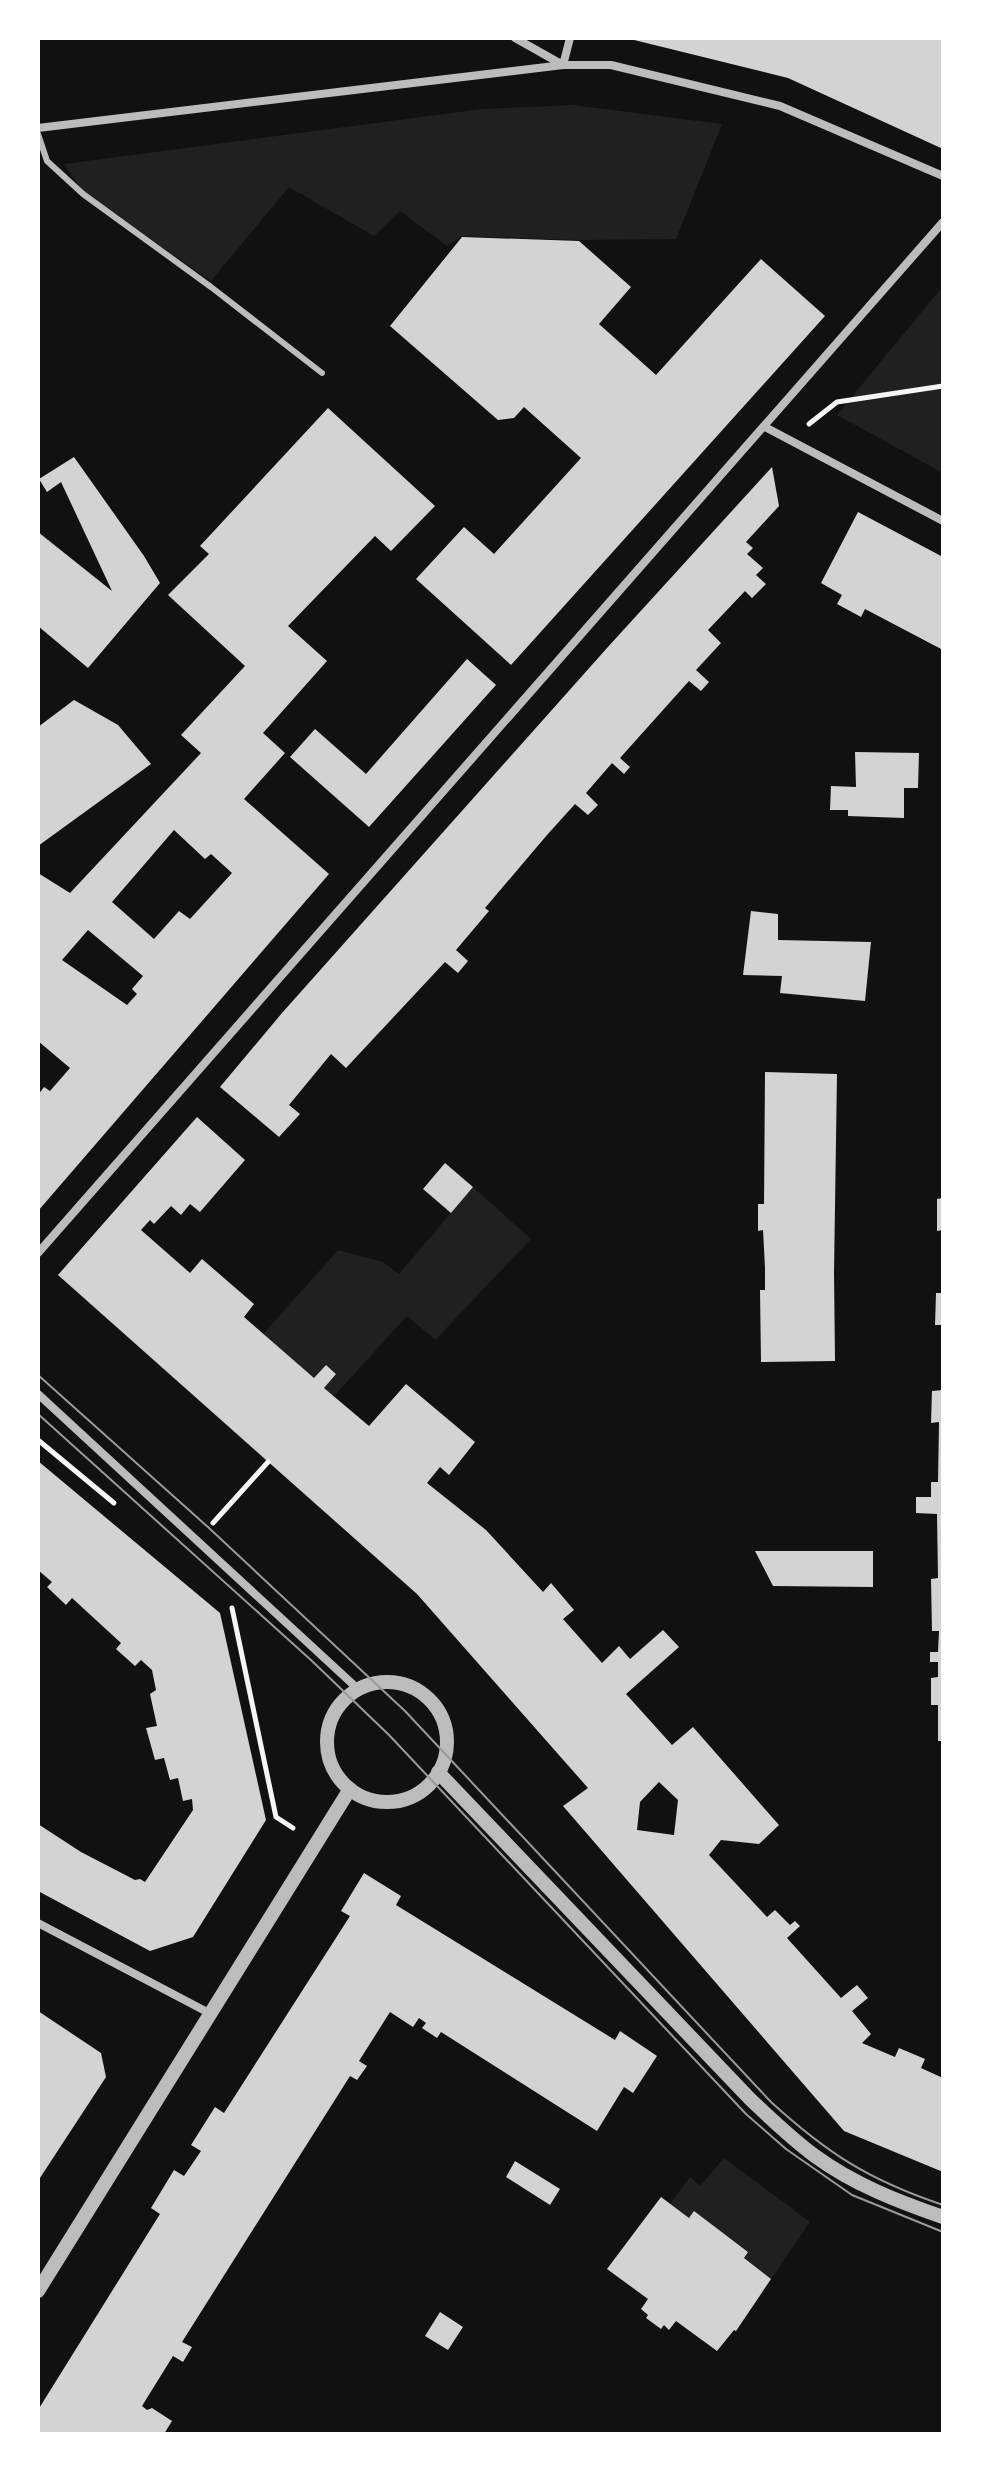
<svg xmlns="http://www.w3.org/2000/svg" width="981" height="2472" font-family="'Times New Roman',serif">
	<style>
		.green { fill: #202020 }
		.building { fill: #d3d3d3; fill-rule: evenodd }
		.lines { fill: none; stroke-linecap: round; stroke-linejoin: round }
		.path { stroke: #f5f5f5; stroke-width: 5 }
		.service { stroke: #bcbcbc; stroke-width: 6 }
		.minor { stroke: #bcbcbc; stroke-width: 8 }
		.tertiary { stroke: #bcbcbc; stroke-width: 14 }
		.tram { stroke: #9a9a9a; stroke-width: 2 }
	</style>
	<rect width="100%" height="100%" fill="#111"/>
	<!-- green -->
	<g class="green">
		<path d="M573,105L722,124L676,239L577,240L462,236L447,246L400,211L374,236L289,187L211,281L84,193L64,164L482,109Z"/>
		<path d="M943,286V473L837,415Z"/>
		<path d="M473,1187L531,1239L435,1340L407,1316L334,1396L324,1388L336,1373L326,1365L314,1378L263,1334L338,1250L383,1262L399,1274Z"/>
		<path d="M724,2158L810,2222L771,2279L744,2258L748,2251L694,2212L689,2218L670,2204L690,2177L700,2186Z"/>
	</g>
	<!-- building -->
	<g class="building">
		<path d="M626,38H943V149L788,78Z"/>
		<path d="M462,237L579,241L631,287L599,324L656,375L761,259L825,316L511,665L416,579L464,527L494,554L581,458L524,407L514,418L498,420L390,326Z"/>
		<path d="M328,408L435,506L391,551L375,536L288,626L327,661L263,733L285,753L244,799L329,874L38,1211V1095L44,1087L50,1091L70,1068L38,1041V873L70,893L201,753L181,735L245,666L168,595L209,554L200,546ZM174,830L205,859L211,854L232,873L190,919L179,911L154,939L112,902ZM88,930L143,976L132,989L137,994L127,1005L62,960Z"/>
		<path d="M74,457L144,556L160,583L88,668L38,626V532L112,591L61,482L47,492L39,479Z"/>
		<path d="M772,467L779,506L746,542L753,548L747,554L763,568L756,575L766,584L752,598L745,591L708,630L721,643L696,670L709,682L701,691L689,681L620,758L630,767L624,774L612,763L586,793L598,805L588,815L575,804L547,835L485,908L489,911L456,950L468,961L458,973L445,962L346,1068L331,1054L289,1105L300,1114L279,1137L220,1087L282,1013L607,648Z"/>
		<path d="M858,512L943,557V650L865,609L861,617L837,604L842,595L821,583Z"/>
		<path d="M467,659L496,685L369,827L290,757L315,729L366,774Z"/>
		<path d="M74,700L118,725L151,764L38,846V727Z"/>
		<path d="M855,752L919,753L918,788H904V818L848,816V810H830L831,786L856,787Z"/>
		<path d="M751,911L778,914V940L871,942L865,1001L780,993L782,976L743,975Z"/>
		<path d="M765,1072L837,1074L834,1272L835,1361L761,1362L760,1290H765V1268L763,1230L758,1231V1204H764Z"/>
		<path d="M197,1117L245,1160L200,1212L190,1204L181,1215L171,1206L154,1224L150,1220L141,1230L190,1273L202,1259L254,1304L244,1317L314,1378L326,1365L336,1374L324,1388L369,1426L406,1384L475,1442L449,1475L440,1467L427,1483L486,1530L543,1592L551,1583L574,1610L563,1619L602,1663L619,1646L630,1659L663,1630L679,1647L626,1694L672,1745L693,1727L779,1825L759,1844L721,1840L709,1855L767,1917L775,1910L790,1925L795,1921L800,1926L787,1938L841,1998L857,1985L868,1998L852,2011L871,2034L862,2043L895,2057L899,2048L925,2059L921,2068L943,2078V2172L844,2131L563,1806L588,1788L417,1594L58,1275ZM659,1782L678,1800L674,1835L637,1830L640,1802Z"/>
		<path d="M445,1163L473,1187L451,1213L423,1189Z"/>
		<path d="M943,1198V1230L937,1231V1199Z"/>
		<path d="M936,1293H943V1325H935Z"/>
		<path d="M943,1390V1741H938V1705H931V1678L938,1677V1662H930V1652H938L939,1631H932L931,1579L938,1578L937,1514L916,1513V1497H931V1482H938L939,1422L931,1423L932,1391Z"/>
		<path d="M38,1461L220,1613L266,1820L193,1937L150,1951L38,1891V1824L81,1852L135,1880L140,1879L145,1882L193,1810L192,1799L183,1801L178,1778L170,1780L164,1758L155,1760L146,1728L157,1726L150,1694L156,1690L152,1670L141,1660L135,1666L116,1649L121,1643L72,1598L66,1605L47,1587L52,1582L38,1570Z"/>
		<path d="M755,1551H873V1587L773,1586Z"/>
		<path d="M364,1873L401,1896L396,1905L615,2040L620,2031L657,2056L633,2093L624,2087L597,2131L441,2032L437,2038L422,2028L426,2023L419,2018L413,2027L390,2012L359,2061L367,2066L357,2080L350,2076L182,2342L192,2347L183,2362L173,2356L142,2406L147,2410L152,2408L172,2421L164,2434H38V2410L160,2214L151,2208L174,2170L184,2176L201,2151L191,2145L215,2107L224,2113L350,1916L341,1911Z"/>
		<path d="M38,2011L101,2053L106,2077L38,2181Z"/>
		<path d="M515,2161L560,2189L550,2205L506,2177Z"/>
		<path d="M661,2197L689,2218L694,2211L748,2252L744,2258L771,2279L736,2331L734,2330L717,2351L676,2321L669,2330L664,2325L661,2329L646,2318L648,2315L641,2309L648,2299L607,2269Z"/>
		<path d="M440,2312L463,2327L448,2350L425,2336Z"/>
	</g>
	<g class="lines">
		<!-- path -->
		<g class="path">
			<path d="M809,424L837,402L943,386"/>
			<path d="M38,1440L114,1503"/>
			<path d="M213,1523L268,1462"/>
			<path d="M232,1608L276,1817L293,1828"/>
		</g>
		<!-- service -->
		<path class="service" d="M38,134L47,161L83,194L211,287L322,373"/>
		<!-- minor -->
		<g class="minor">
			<path d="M515,38L563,65L570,38"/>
			<path d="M38,128L563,65H611L780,106L943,176"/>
			<path d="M765,427L943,521"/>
			<path d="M38,1253L943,222"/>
			<path d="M38,1394L358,1689"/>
			<path d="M38,1923L211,2014"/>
		</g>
		<!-- tertiary -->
		<g class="tertiary">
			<circle cx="387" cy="1742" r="60"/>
			<path d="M438,1772L750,2099C771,2119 792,2139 815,2156C853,2184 899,2202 943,2217"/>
			<path d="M38,2291L350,1789"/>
		</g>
		<!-- tram -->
		<g class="tram">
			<path d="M38,1375L209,1528L405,1711L771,2102C828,2154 869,2180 943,2205"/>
			<path d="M38,1414L312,1661L389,1735L746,2114L786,2149L852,2195L943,2232"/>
		</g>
	</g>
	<!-- border -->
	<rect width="981" height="2472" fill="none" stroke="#ffffff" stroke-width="80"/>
</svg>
